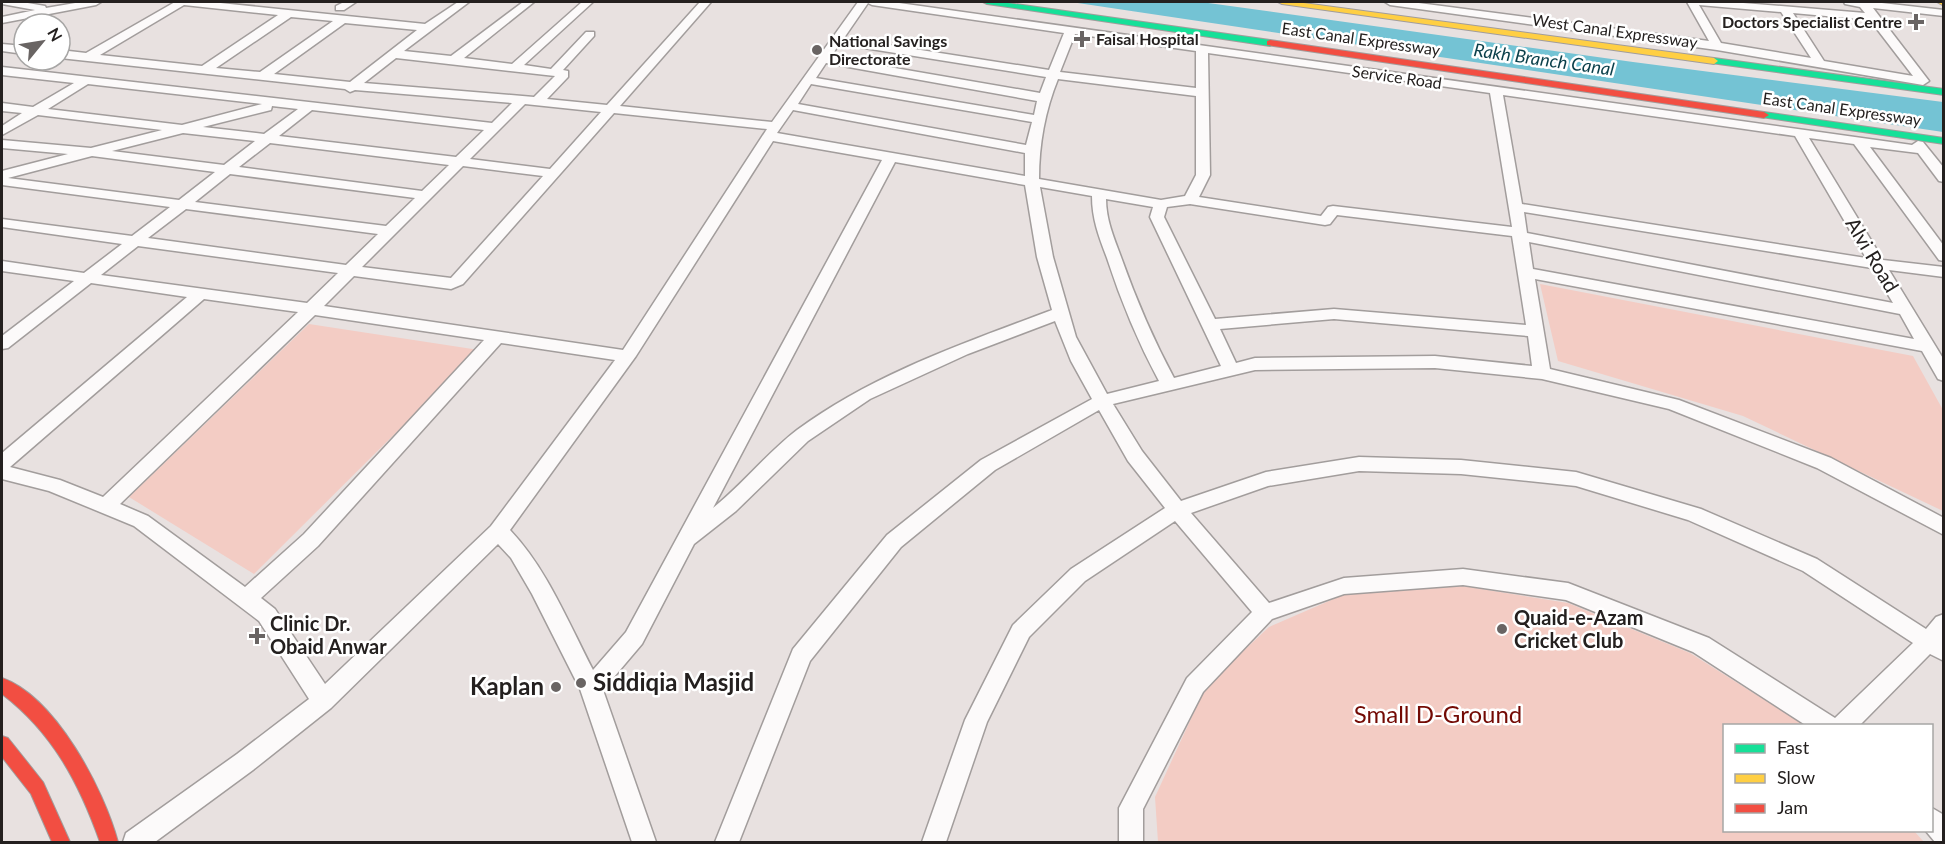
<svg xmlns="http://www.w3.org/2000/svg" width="1945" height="844" font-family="Lato,sans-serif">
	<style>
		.green { fill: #f3ccc4 }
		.water { fill: #74c3d4 }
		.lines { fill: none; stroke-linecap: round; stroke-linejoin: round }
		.street-casing { stroke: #a29d9c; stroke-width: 3 }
		.fast-casing { stroke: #a29d9c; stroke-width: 2 }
		.slow-casing { stroke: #a29d9c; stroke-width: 2 }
		.jam-casing { stroke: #a29d9c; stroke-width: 2 }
		.street { fill: #fcfafa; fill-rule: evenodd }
		.fast { fill: #16e098; fill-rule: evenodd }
		.slow { fill: #ffcf43; fill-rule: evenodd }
		.jam { fill: #f24e42; fill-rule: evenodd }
		.poi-dot { fill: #696463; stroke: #fff; stroke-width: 2 }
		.labels { text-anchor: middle; stroke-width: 5; stroke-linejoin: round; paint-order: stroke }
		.far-poi-label { font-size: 16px; font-weight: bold; fill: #24201f; stroke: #fff; text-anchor: start }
		.far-street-label { font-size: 16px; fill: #24201f; stroke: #fff }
		.far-water-label { font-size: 18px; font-style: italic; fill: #0a3f4a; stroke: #fff }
		.street-label { font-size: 20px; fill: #24201f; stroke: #fff }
		.poi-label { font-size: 20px; font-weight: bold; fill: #24201f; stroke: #fff; text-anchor: start }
		.near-poi-label { font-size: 24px; font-weight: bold; fill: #24201f; stroke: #fff; text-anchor: start }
		.near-park-label { font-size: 24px; fill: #730a04; stroke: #fff }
	</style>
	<rect width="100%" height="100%" fill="#e8e1e0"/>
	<!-- green -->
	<g class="green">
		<path d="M1540,284L1913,356L1943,410V511L1743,416L1558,361Z"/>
		<path d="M309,324L479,350L254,574L129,497Z"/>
		<path d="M1463,586L1568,603L1690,653L1804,725L1724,726V830L1914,831L1924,842H1158L1155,797L1206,686L1269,627L1352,591Z"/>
	</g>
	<!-- water -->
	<path class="water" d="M1071,2H1201L1633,62L1943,102V132Z"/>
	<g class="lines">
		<defs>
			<g id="street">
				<path d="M2,2H22L45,6L46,8L81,2H101L96,5L2,23V17L35,10L2,4Z"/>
				<path d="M175,2H211L425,24L458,2H469L404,51L451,56L523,2H534L464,58L512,64L582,2H593L524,65L551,69L586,32H594V36L563,70L568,71V77L547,99L607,105L700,2H711L620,106L772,122L858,2H892L1912,145L1918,141L1923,142L1944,168V182L1939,181L1918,153L1870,147L1944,246V261L1939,260L1854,144L1809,138L1883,260L1944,267V277L1889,270L1944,360V381L1938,379L1922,351L1535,279L1550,369L1679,400L1831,458L1944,518V535L1817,468L1669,409L1542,379L1435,368L1255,370L1113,404L1142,451L1181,501L1266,472L1359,457L1461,460L1576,472L1701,509L1817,559L1926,629L1936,617L1944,614V661L1930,654L1859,726H1807L1693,652L1566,600L1463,585L1344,594L1272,619L1203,692L1143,809V842H1119V808L1187,678L1252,612L1175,521L1085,581L1029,637L987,722L946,842H922L965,720L1013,625L1071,569L1165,508L1128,461L1099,410L995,470L901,547L810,661L739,842H715L793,649L887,535L981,460L1092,399L1071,361L1055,321L968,354L870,399L808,441L736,511L694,544L642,644L603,690L656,842H632L580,689L532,594L511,558L498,544L331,708L253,770L155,842H123L126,833L237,754L309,699L259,621L134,526L49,491L2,479V453L187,297L91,283L8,348L2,349V336L74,281L2,271V261L84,273L122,244L2,227V219L132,236L170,207L2,185V171L68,154L2,148V140L91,148L162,130L38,115L2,135V126L22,113L2,111V103L33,107L74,83L2,75V67L492,123L512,103L355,90L350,92L345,89L60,58V50L86,53ZM868,3L872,5L1064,33L1049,70L844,38ZM184,5L278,15L202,66L100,55ZM291,17L333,21L260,72L216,68ZM345,23L417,30L350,82L274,74ZM1075,34L1196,51V88L1060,72ZM839,44L1046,77L1040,93L831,57ZM1208,53L1490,93L1512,227L1333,206L1328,207L1321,216L1199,197L1210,175ZM396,58L555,76L534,97L364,83ZM826,63L1037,101L1034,115L816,78ZM1058,79L1196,96V175L1185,196L1161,200L1039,179C1039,144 1045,111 1058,79ZM88,84L262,104L182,125L48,109ZM811,84L1032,122L1026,145L798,104ZM1503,95L1795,136L1866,258L1522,204ZM525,104L601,112L550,169L470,159ZM272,106L298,109L264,134L203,127L271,110ZM312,110L484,130L456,157L279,136ZM793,110L1025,153V176L777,133ZM614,113L767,129L623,350L324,306L354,276L451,289L463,284ZM183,133L255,141L224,165L112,151ZM773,141L882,160L626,632L593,670C568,622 547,569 510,530L636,356ZM270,143L449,165L422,191L239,167ZM92,156L215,172L179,200L8,178ZM895,162L1025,185L1037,257L1052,310C964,343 873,374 797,430C767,453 743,484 713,508ZM463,166L543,176L451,278L362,267ZM230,174L415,198L386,226L195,202ZM1040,187L1092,196C1092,219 1099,237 1107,258C1121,301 1138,342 1159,381L1107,394L1076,337L1053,257ZM1106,199L1153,207L1150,217L1221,366L1174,378C1153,339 1136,299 1121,257C1114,238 1106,220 1106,199ZM1190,204L1325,225L1330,224L1337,215L1512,236L1526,325L1334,309L1215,319L1164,217L1167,207ZM186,209L378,234L346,265L148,238ZM1524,212L1872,268L1893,303L1527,233ZM1529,242L1900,314L1914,339L1533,269ZM138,246L338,273L307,303L101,275ZM204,299L298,312L103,497L60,480L10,467ZM315,315L484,340L304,534L245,587L148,516L120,504ZM1334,319L1528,336L1532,366L1435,356L1255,358L1236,363L1220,329ZM501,343L615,360L491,526L325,684L275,609L261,598L318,546ZM1359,471L1461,474L1576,486L1688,520L1803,571L1913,643L1835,718L1709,638L1568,583L1463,569L1344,578L1269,603L1191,513L1268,486Z"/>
				<path d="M344,2H356L344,10H336V6Z"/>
				<path d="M1385,2H1411L1709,41L1687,2H1731L1865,13L1860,7L1845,4L1844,2H1873L1944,10V16L1873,8L1929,81L1923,85L1717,50L1390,5ZM1699,5L1781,12L1811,58L1721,43ZM1793,13L1870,20L1913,76L1824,61Z"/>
				<path d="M2,44L24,46V54L2,51Z"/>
				<path d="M1932,808L1944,815V842H1935L1925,830H1932Z"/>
			</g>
			<g id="fast">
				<path d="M983,2H1001L1270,40L1274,43L1270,46L987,4Z"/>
				<path d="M1714,58L1944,89V95L1711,63V59Z"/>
				<path d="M1764,112L1944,138V144L1761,117L1759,115Z"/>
			</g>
			<g id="slow">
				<path d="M1278,2H1296L1714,58L1718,61L1714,64L1282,4Z"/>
				<path d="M1937,2H1944V6Z"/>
			</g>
			<g id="jam">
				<path d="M1270,40L1764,112L1769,115L1764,118L1267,45V41Z"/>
				<path d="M2,678C56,697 104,790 118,842H100C79,783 53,733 2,694Z"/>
				<path d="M2,736L8,738L43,782L70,842H52L31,794L2,757Z"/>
			</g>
		</defs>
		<!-- street casing -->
		<use href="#street" class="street-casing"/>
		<!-- fast casing -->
		<use href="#fast" class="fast-casing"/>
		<!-- slow casing -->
		<use href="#slow" class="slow-casing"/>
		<!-- jam casing -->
		<use href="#jam" class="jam-casing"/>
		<!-- street -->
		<use href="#street" class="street"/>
		<!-- fast -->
		<use href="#fast" class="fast"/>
		<!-- slow -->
		<use href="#slow" class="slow"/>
		<!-- jam -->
		<use href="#jam" class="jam"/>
	</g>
	<!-- markers -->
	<g class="poi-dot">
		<path d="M1913 13h6v6h6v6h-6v6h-6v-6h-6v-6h6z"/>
		<path d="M1079 30h6v6h6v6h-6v6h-6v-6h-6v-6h6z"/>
		<circle cx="817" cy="50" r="6"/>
		<circle cx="1502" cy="629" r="6"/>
		<path d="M254 627h6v6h6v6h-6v6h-6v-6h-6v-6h6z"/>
		<circle cx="581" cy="683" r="6"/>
		<circle cx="556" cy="687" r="6"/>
	</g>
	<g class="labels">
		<!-- far-poi labels -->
		<g class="far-poi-label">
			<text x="1902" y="28" text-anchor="end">Doctors Specialist Centre</text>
			<text x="1096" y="45">Faisal Hospital</text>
			<text x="829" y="47">National Savings<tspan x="829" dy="18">Directorate</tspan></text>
		</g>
		<!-- far-street labels -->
		<g class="far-street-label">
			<text transform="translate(1615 31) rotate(8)" y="6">West Canal Expressway</text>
			<text transform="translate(1361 39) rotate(8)" y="6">East Canal Expressway</text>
			<text transform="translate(1397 77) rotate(8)" y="6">Service Road</text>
			<text transform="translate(1842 109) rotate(8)" y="6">East Canal Expressway</text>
		</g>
		<!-- far-water labels -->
		<g class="far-water-label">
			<text transform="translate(1544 60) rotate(8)" y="6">Rakh Branch Canal</text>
		</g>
		<!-- street labels -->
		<g class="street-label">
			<text transform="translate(1872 255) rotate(59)" y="7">Alvi Road</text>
		</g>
		<!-- poi labels -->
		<g class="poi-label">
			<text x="1514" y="625">Quaid-e-Azam<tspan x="1514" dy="23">Cricket Club</tspan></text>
			<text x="270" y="631">Clinic Dr.<tspan x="270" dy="23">Obaid Anwar</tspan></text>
		</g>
		<!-- near-poi labels -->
		<g class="near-poi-label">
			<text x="593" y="691">Siddiqia Masjid</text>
			<text x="544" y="695" text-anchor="end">Kaplan</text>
		</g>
		<!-- near-park labels -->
		<g class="near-park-label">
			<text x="1438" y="723">Small D-Ground</text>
		</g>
	</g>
	<!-- border -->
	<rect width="1945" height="844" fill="none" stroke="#24201f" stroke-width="6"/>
	<!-- legend -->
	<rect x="1723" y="724" width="210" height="108" fill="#ffffff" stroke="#a7a6a5" stroke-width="1.5"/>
	<rect x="1735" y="744" width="30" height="9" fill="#16e098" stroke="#a7a6a5" stroke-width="1.5"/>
	<text x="1777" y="754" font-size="18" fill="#24201f">Fast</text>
	<rect x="1735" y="774" width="30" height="9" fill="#ffcf43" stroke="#a7a6a5" stroke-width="1.5"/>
	<text x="1777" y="784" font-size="18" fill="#24201f">Slow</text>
	<rect x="1735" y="804" width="30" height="9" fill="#f24e42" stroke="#a7a6a5" stroke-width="1.5"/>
	<text x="1777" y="814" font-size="18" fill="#24201f">Jam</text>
	<!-- north arrow -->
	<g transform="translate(42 42) rotate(60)"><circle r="28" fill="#ffffff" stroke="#a7a6a5" stroke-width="1.5"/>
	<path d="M0-4.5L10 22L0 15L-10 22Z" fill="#696463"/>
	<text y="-9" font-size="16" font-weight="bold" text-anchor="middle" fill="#24201f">N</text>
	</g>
</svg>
